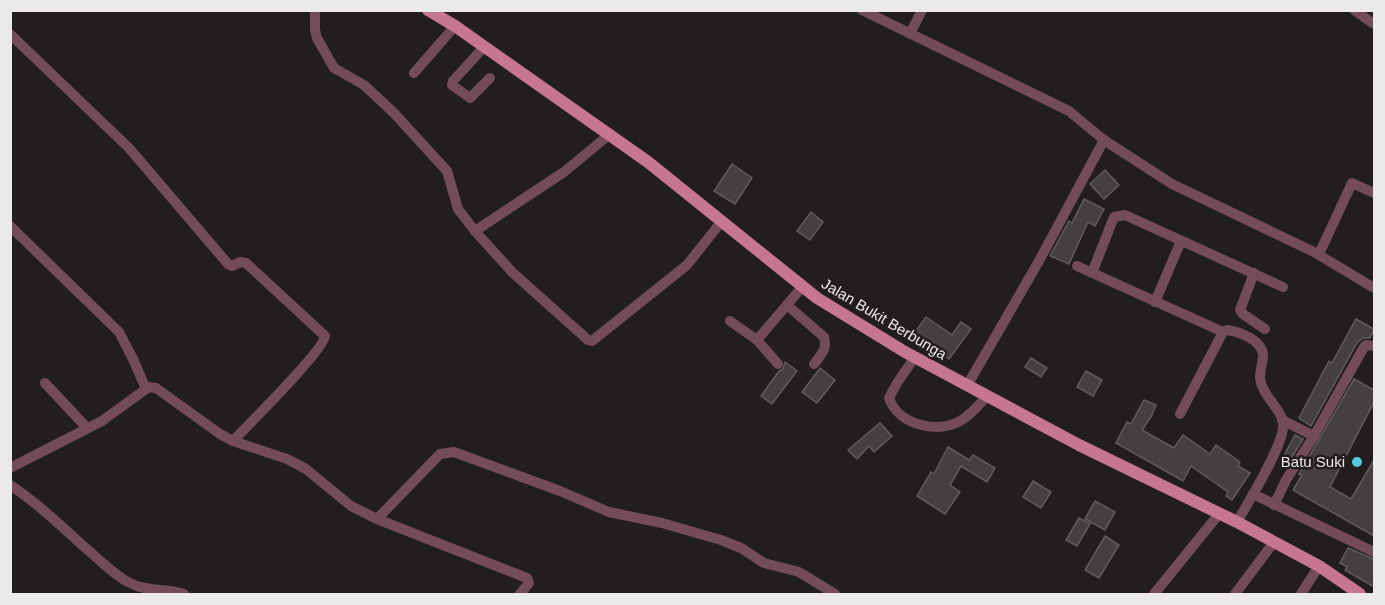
<svg xmlns="http://www.w3.org/2000/svg" width="1385" height="605" font-family="Helvetica,sans-serif">
	<style>
		.building { fill: #443f40; stroke: #615b5d; stroke-width: 1.5 }
		.lines { fill: none; stroke-linecap: round; stroke-linejoin: round }
		.minor { stroke: #734c57; stroke-width: 10 }
		.major { stroke: #c7768f; stroke-width: 12 }
		.poi-dot { fill: #54cade; stroke: #221e1f; stroke-width: 2 }
		.labels { text-anchor: middle; stroke-width: 5; stroke-linejoin: round; paint-order: stroke }
		.street-label { font-size: 15px; fill: #ece9ea; stroke: #221e1f }
		.poi-label { font-size: 15px; fill: #ece9ea; stroke: #221e1f; text-anchor: end }
	</style>
	<rect width="100%" height="100%" fill="#221e1f"/>
	<!-- building -->
	<g class="building">
		<path d="M732,164L752,178L735,204L714,191Z"/>
		<path d="M1105,170L1119,185L1104,199L1090,184Z"/>
		<path d="M1084,199L1104,209L1095,226L1088,222L1069,264L1050,256L1069,221L1072,223Z"/>
		<path d="M811,212L823,222L810,240L797,231Z"/>
		<path d="M926,317L952,335L961,322L971,329L949,359L915,332Z"/>
		<path d="M1356,319L1374,329L1370,338H1363L1357,343L1311,426L1299,418L1329,361L1332,363Z"/>
		<path d="M1031,358L1047,368L1041,377L1025,367Z"/>
		<path d="M785,362L797,371L772,404L761,396L779,371L783,369Z"/>
		<path d="M820,368L835,380L817,403L802,392Z"/>
		<path d="M1086,371L1102,380L1093,396L1077,387Z"/>
		<path d="M1354,379L1374,390V402L1330,487L1351,499L1374,460V536L1293,490L1302,475L1299,474Z"/>
		<path d="M1144,400L1156,405L1151,417L1142,430L1174,448L1183,435L1210,454L1216,445L1240,462L1238,466L1250,473L1232,500L1226,496L1228,492L1191,466L1183,481L1116,443L1127,422L1131,424Z"/>
		<path d="M880,423L892,436L874,452L869,446L857,459L848,450Z"/>
		<path d="M1295,435L1303,439L1286,467L1280,463Z"/>
		<path d="M948,447L969,460L973,455L995,468L987,482L961,466L950,485L960,492L945,514L917,496L931,472L934,474Z"/>
		<path d="M1033,481L1051,492L1041,508L1023,497Z"/>
		<path d="M1095,501L1115,512L1105,530L1085,519Z"/>
		<path d="M1079,518L1090,524L1077,546L1066,540Z"/>
		<path d="M1105,536L1119,545L1099,578L1085,570Z"/>
		<path d="M1348,548L1374,559V587L1345,570L1347,567L1340,563Z"/>
	</g>
	<g class="lines">
		<!-- minor -->
		<g class="minor">
			<path d="M315,10V30L317,38L334,68L364,85L393,112L447,171L458,209L475,231L512,272L588,340L592,341L687,265L722,221"/>
			<path d="M862,10L1069,111L1104,140L1172,184L1314,252L1374,288"/>
			<path d="M1354,10L1374,24"/>
			<path d="M10,34L129,148L228,264L232,266L240,262L246,263L325,336C324,350 248,425 233,441"/>
			<path d="M910,34L922,10"/>
			<path d="M484,47L453,81L452,85L470,98L490,78"/>
			<path d="M414,73L455,26"/>
			<path d="M10,226L119,332L133,359L146,389L102,421L10,468"/>
			<path d="M475,231L564,172L610,134"/>
			<path d="M1319,254L1352,183L1374,193"/>
			<path d="M1077,266L1223,332"/>
			<path d="M1092,273L1114,217L1125,215L1283,287"/>
			<path d="M1254,273L1240,310L1243,314L1265,329"/>
			<path d="M1155,302L1181,241"/>
			<path d="M787,305L824,337C828,348 821,355 814,364"/>
			<path d="M730,321L757,340L778,364"/>
			<path d="M757,340L803,286"/>
			<path d="M915,357L897,383L889,398C898,425 938,434 960,421C971,415 979,405 987,396"/>
			<path d="M45,383L87,428"/>
			<path d="M968,384L1039,261L1104,140"/>
			<path d="M146,389L149,387L156,388L220,434L233,441L287,459L306,469L351,506L377,519L527,578L529,583L520,594"/>
			<path d="M1180,414L1223,332L1227,330C1240,332 1262,340 1263,355C1263,362 1260,370 1260,378C1262,396 1280,407 1283,422C1287,441 1247,504 1237,522"/>
			<path d="M1282,420L1314,436"/>
			<path d="M10,485C39,504 63,528 89,551C102,562 115,576 130,583C146,592 167,588 184,594"/>
			<path d="M1253,494L1374,552"/>
			<path d="M1274,505L1286,480L1314,436L1364,347L1366,345L1374,346"/>
			<path d="M377,519L440,454L454,452L560,491L609,512L662,523L721,540L741,548L764,563L799,572L835,594"/>
			<path d="M1154,594L1219,514"/>
			<path d="M1235,594L1274,542"/>
			<path d="M1301,594L1319,566"/>
		</g>
		<!-- major -->
		<path class="major" d="M428,10L455,26L648,162L817,298L905,352L1079,445L1237,522L1319,566L1360,594"/>
	</g>
	<!-- markers -->
	<circle class="poi-dot" cx="1357" cy="462" r="6"/>
	<g class="labels">
		<!-- street labels -->
		<g class="street-label">
			<text transform="translate(884 319) rotate(31)" y="5">Jalan Bukit Berbunga</text>
		</g>
		<!-- poi labels -->
		<g class="poi-label">
			<text x="1345" y="467">Batu Suki</text>
		</g>
	</g>
	<!-- border -->
	<rect width="1385" height="605" fill="none" stroke="#ece9ea" stroke-width="24"/>
</svg>
